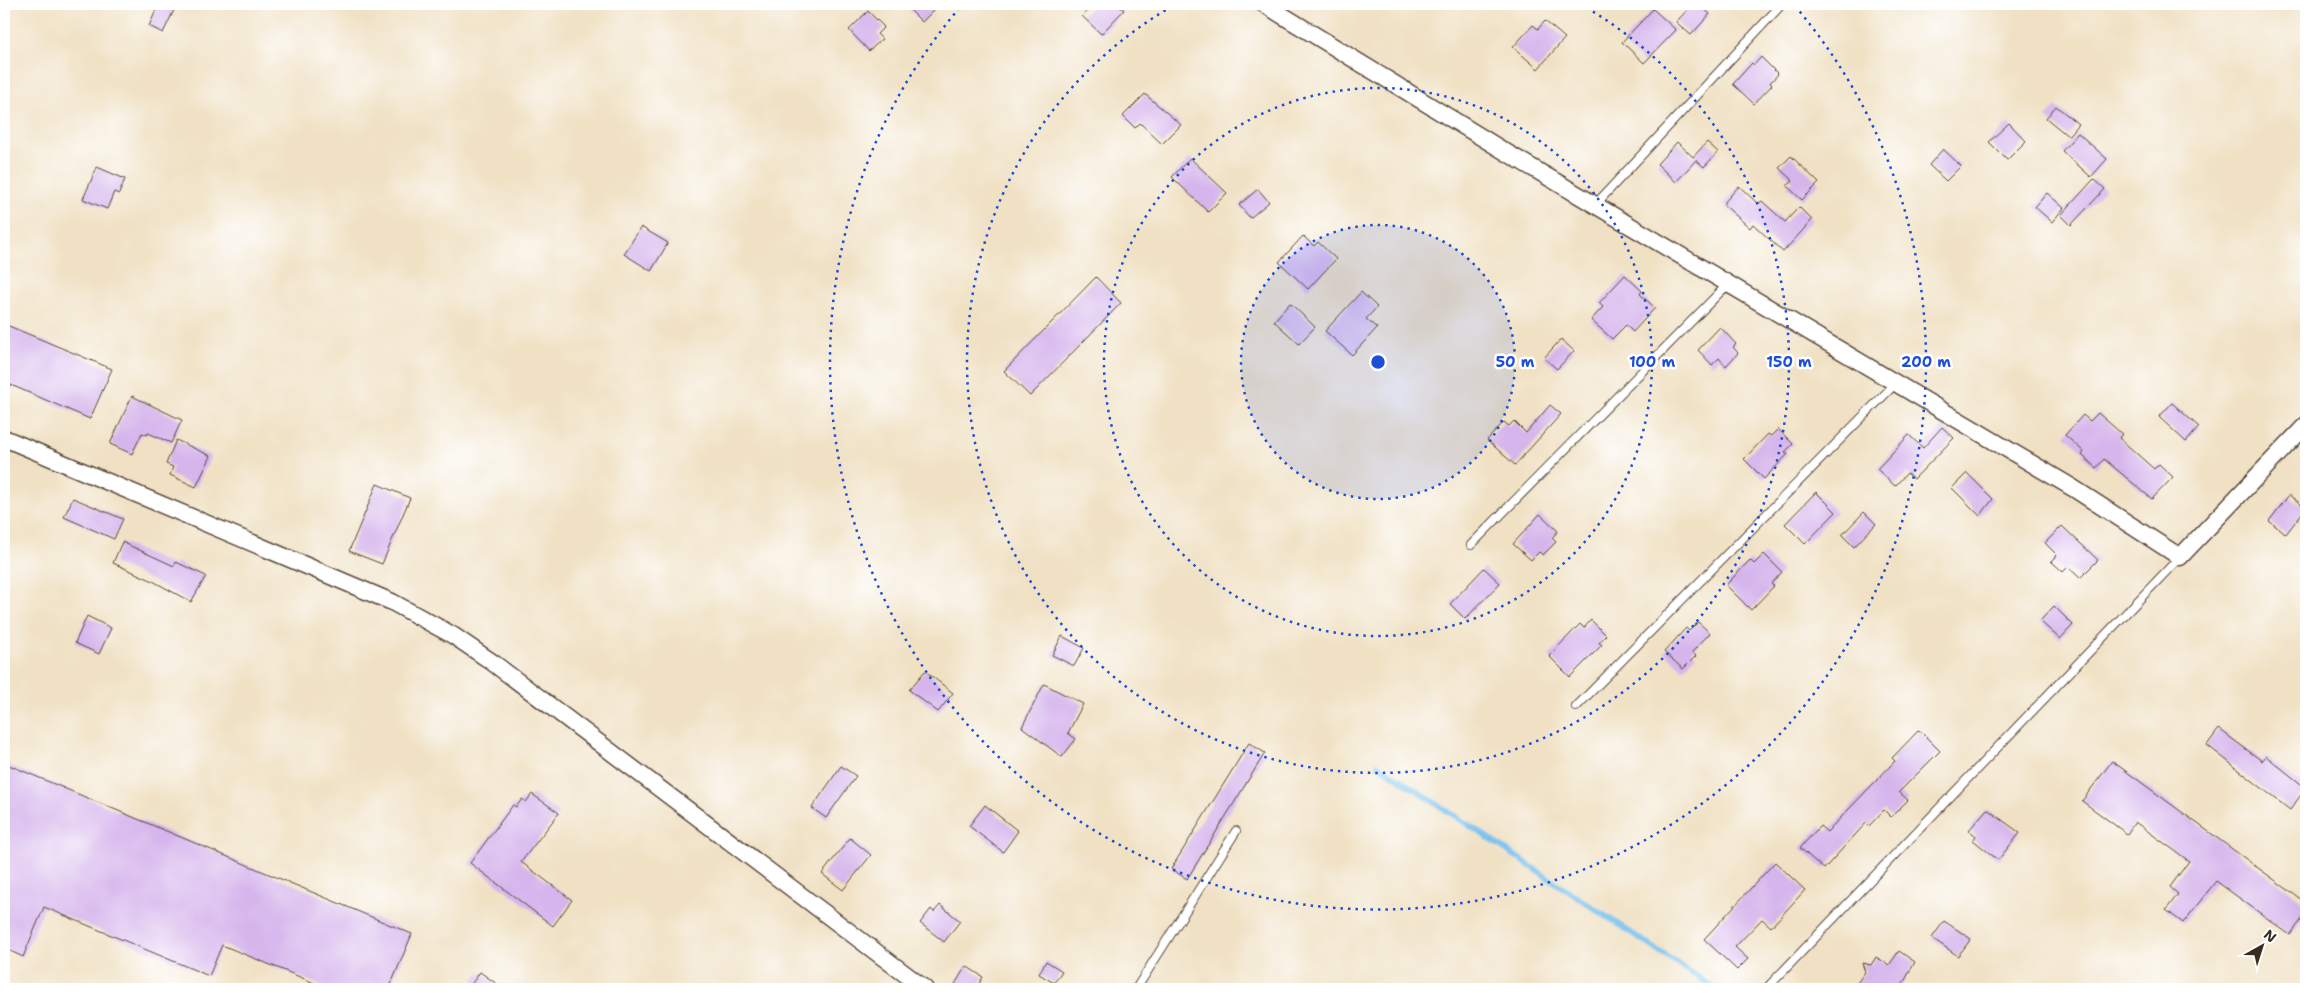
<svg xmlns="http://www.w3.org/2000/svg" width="2310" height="993" font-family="'Shantell Sans',sans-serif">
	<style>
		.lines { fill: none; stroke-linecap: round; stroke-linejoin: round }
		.stream { stroke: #74bfed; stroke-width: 5.5 }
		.building { fill: #d6b5ec }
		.service-casing { stroke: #564537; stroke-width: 10 }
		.minor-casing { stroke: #564537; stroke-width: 19 }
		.service { stroke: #fff; stroke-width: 8 }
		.minor { stroke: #fff; stroke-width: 16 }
		.ring { fill: none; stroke: #1d4ed8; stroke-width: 2.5; stroke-dasharray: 2.5 5 }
		.centre { fill: #1d4ed8; stroke: #fff; stroke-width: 2.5 }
		.ring-label { font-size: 15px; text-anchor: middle; font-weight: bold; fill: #1d4ed8; stroke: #fff; stroke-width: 5; stroke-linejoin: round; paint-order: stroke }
	</style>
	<rect width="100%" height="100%" fill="#fff"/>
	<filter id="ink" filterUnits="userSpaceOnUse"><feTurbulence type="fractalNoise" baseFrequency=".02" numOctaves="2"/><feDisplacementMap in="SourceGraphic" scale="10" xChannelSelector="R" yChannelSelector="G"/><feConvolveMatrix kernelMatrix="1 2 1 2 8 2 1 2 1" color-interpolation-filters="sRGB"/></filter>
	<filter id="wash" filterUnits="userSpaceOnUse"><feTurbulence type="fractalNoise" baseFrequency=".0096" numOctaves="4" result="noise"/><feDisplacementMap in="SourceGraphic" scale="20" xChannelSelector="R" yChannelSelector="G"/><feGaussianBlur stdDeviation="1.12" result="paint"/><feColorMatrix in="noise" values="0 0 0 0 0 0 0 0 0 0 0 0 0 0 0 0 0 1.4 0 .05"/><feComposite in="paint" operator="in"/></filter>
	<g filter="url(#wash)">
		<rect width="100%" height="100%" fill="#f0e1c4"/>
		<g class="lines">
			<!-- stream -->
			<path class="stream" d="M1378,765L1716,989"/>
		</g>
		<g id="blocks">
			<!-- building -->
			<g class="building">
				<path d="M159,4H177L163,33L149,26Z"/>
				<path d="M904,4H940L922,22Z"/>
				<path d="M1095,4H1117L1124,10L1101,34L1082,16Z"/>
				<path d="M1693,4H1698L1710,14L1691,35L1676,22Z"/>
				<path d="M1653,9L1676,30L1644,63L1622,42Z"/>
				<path d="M868,11L884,27L877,34L882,39L869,51L849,30Z"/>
				<path d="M1545,21L1565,38L1538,69L1513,47L1533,25L1538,29Z"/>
				<path d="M1761,57L1778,74L1770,83L1772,85L1754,104L1733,84L1752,63L1754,65Z"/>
				<path d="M1145,94L1181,125L1162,144L1140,123L1135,128L1123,116Z"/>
				<path d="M2056,106L2078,124L2068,136L2046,118Z"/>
				<path d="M2009,123L2026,141L2007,160L1989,142Z"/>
				<path d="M2078,133L2107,159L2091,177L2062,151Z"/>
				<path d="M1677,142L1693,157L1707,142L1718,152L1704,167L1696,160L1676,182L1657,164Z"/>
				<path d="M1943,149L1961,166L1946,181L1929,165Z"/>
				<path d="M1791,156L1819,183L1802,200L1787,186L1793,181L1779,168Z"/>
				<path d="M1190,158L1227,193L1208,212L1172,177Z"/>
				<path d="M97,167L125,179L119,194L114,192L107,209L83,199Z"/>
				<path d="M2094,179L2105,189L2071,225L2061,215Z"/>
				<path d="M1739,186L1758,204L1762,201L1785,222L1799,207L1812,220L1783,252L1753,224L1750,228L1723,204Z"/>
				<path d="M1258,189L1269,202L1250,218L1239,205Z"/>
				<path d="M2047,193L2064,208L2052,222L2035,207Z"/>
				<path d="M641,227L668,243L651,271L624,254Z"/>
				<path d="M1303,236L1314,246L1318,242L1336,259L1308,289L1279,262Z"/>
				<path d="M1625,275L1642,291L1640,294L1655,308L1633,332L1626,325L1612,339L1591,320L1603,307L1599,303Z"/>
				<path d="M1096,277L1121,303L1030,396L1004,371Z"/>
				<path d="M1361,292L1377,307L1366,319L1377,328L1352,355L1325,331Z"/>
				<path d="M1290,303L1315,327L1299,344L1274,321Z"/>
				<path d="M4,324L112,369L90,419L4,382Z"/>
				<path d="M1720,327L1736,344L1733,347L1738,353L1726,366L1719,358L1712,365L1698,350Z"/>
				<path d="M1561,339L1574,351L1557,369L1544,358Z"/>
				<path d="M132,396L182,420L171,443L148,433L147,435L142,433L132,454L110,444Z"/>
				<path d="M2172,403L2199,427L2186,442L2159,417Z"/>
				<path d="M1550,405L1561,414L1515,465L1487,440L1504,422L1509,426L1514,421L1526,433Z"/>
				<path d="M2098,413L2122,434L2119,438L2154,469L2159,464L2173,477L2152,499L2104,459L2096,468L2082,455L2084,452L2065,435L2083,415L2090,421Z"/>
				<path d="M1942,427L1954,438L1914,479L1907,473L1895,486L1877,469L1909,435L1923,448Z"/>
				<path d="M1778,429L1793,444L1785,452L1788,454L1764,479L1744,459L1768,434L1771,436Z"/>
				<path d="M176,440L211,456L196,487L170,475L173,467L166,464Z"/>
				<path d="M1967,473L1993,499L1980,516L1952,488Z"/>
				<path d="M377,484L410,498L382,564L349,551Z"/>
				<path d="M1816,492L1836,512L1805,544L1785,524Z"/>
				<path d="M2289,495L2306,508L2286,534L2269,521Z"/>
				<path d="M73,498L123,519L114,539L64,517Z"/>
				<path d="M1864,512L1876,524L1854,547L1842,535Z"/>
				<path d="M1540,514L1558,531L1552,538L1556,542L1543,555L1539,552L1531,560L1513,544Z"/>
				<path d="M2062,526L2098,560L2080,578L2068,567L2063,572L2051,561L2057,555L2045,543Z"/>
				<path d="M122,542L174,566L176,562L206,576L191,602L151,580L113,563Z"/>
				<path d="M1764,554L1782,572L1771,584L1774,586L1751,610L1726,585L1750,560L1754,564Z"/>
				<path d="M1484,568L1500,583L1465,619L1450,604Z"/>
				<path d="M2054,606L2073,625L2060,639L2040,621Z"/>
				<path d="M87,616L111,628L99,654L75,643Z"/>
				<path d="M1591,620L1606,635L1599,643L1602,645L1570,677L1549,656L1580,624L1584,628Z"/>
				<path d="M1698,622L1710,633L1692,652L1696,656L1683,669L1664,652L1686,628L1689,631Z"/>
				<path d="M1062,636L1084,648L1074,666L1052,655Z"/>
				<path d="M925,671L953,693L938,712L909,690Z"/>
				<path d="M1044,684L1083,704L1068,733L1076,739L1062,757L1022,727Z"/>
				<path d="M2219,729L2262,761L2266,756L2306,788L2290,810L2207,745Z"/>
				<path d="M1919,730L1940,751L1899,792L1908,800L1891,817L1884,810L1869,826L1866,823L1824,869L1800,848L1820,826L1827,832L1895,761L1892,758Z"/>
				<path d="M1249,743L1265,753L1187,879L1171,869Z"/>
				<path d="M2112,761L2306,903V914L2290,935L2216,881L2183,923L2166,910L2178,894L2170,887L2189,861L2135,822L2127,834L2082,801Z"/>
				<path d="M4,763L412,934L389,989H329L222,945L209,976L44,907L23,957L4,948Z"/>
				<path d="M841,766L856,776L826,818L812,808Z"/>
				<path d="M532,794L559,813L521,862L572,900L553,926L470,863L513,805L516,807L522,799L526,802Z"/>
				<path d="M985,805L1018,831L1003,852L969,826Z"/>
				<path d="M1987,809L2020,833L1998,860L1973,840L1976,836L1969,830Z"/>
				<path d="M850,838L871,855L843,890L822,874Z"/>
				<path d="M1775,862L1805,890L1771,927L1762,919L1735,947L1748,959L1737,970L1704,939Z"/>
				<path d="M940,905L960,921L944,942L920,923L931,909L934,912Z"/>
				<path d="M1944,921L1971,939L1958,956L1932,938Z"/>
				<path d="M1899,951L1915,962L1900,989H1866L1857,983L1865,972L1862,963L1871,965L1876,957L1889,965Z"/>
				<path d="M1046,961L1062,971L1054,983L1039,974Z"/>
				<path d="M966,966L983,977L976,989H952Z"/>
				<path d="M480,972L504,989H468Z"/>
			</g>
		</g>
	</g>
	<g filter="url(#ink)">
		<use href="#blocks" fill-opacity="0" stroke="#564537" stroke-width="1"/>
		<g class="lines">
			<defs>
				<g id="service">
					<path d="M1595,205L1782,4"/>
					<path d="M1471,545L1728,284"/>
					<path d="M1576,707L1896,383"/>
					<path d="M1136,989L1236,831"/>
					<path d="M1766,989L2180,557"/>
				</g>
				<g id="minor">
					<path d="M1264,4L1504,151L2073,488L2180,557L2306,425"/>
					<path d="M4,438L392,602L454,636L492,662L925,989"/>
				</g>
			</defs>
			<!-- service casing -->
			<use href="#service" class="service-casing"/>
			<!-- minor casing -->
			<use href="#minor" class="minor-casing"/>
			<!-- service -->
			<use href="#service" class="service"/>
			<!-- minor -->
			<use href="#minor" class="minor"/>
		</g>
	</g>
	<!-- distance rings -->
	<circle cx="1378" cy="362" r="137" fill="#1d4ed8" fill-opacity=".12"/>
	<g class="ring">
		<circle cx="1378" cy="362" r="137"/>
		<circle cx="1378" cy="362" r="274"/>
		<path d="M1580 4A411 411 0 1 1 1176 4"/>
		<path d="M1795 6A548 548 0 1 1 961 6"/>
	</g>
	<circle cx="1378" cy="362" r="8" class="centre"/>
	<g class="ring-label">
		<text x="1515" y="367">50 m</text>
		<text x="1652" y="367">100 m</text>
		<text x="1789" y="367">150 m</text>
		<text x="1926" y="367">200 m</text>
	</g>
	<!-- margin -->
	<rect width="2310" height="993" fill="none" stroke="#fff" stroke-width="20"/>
	<!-- north arrow -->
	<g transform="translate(2262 946) rotate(39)" stroke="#ffffff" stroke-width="4" paint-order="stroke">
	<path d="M0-4L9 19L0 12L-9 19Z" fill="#3b2a1e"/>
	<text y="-8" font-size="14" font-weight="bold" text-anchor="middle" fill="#3b2a1e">N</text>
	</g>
</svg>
